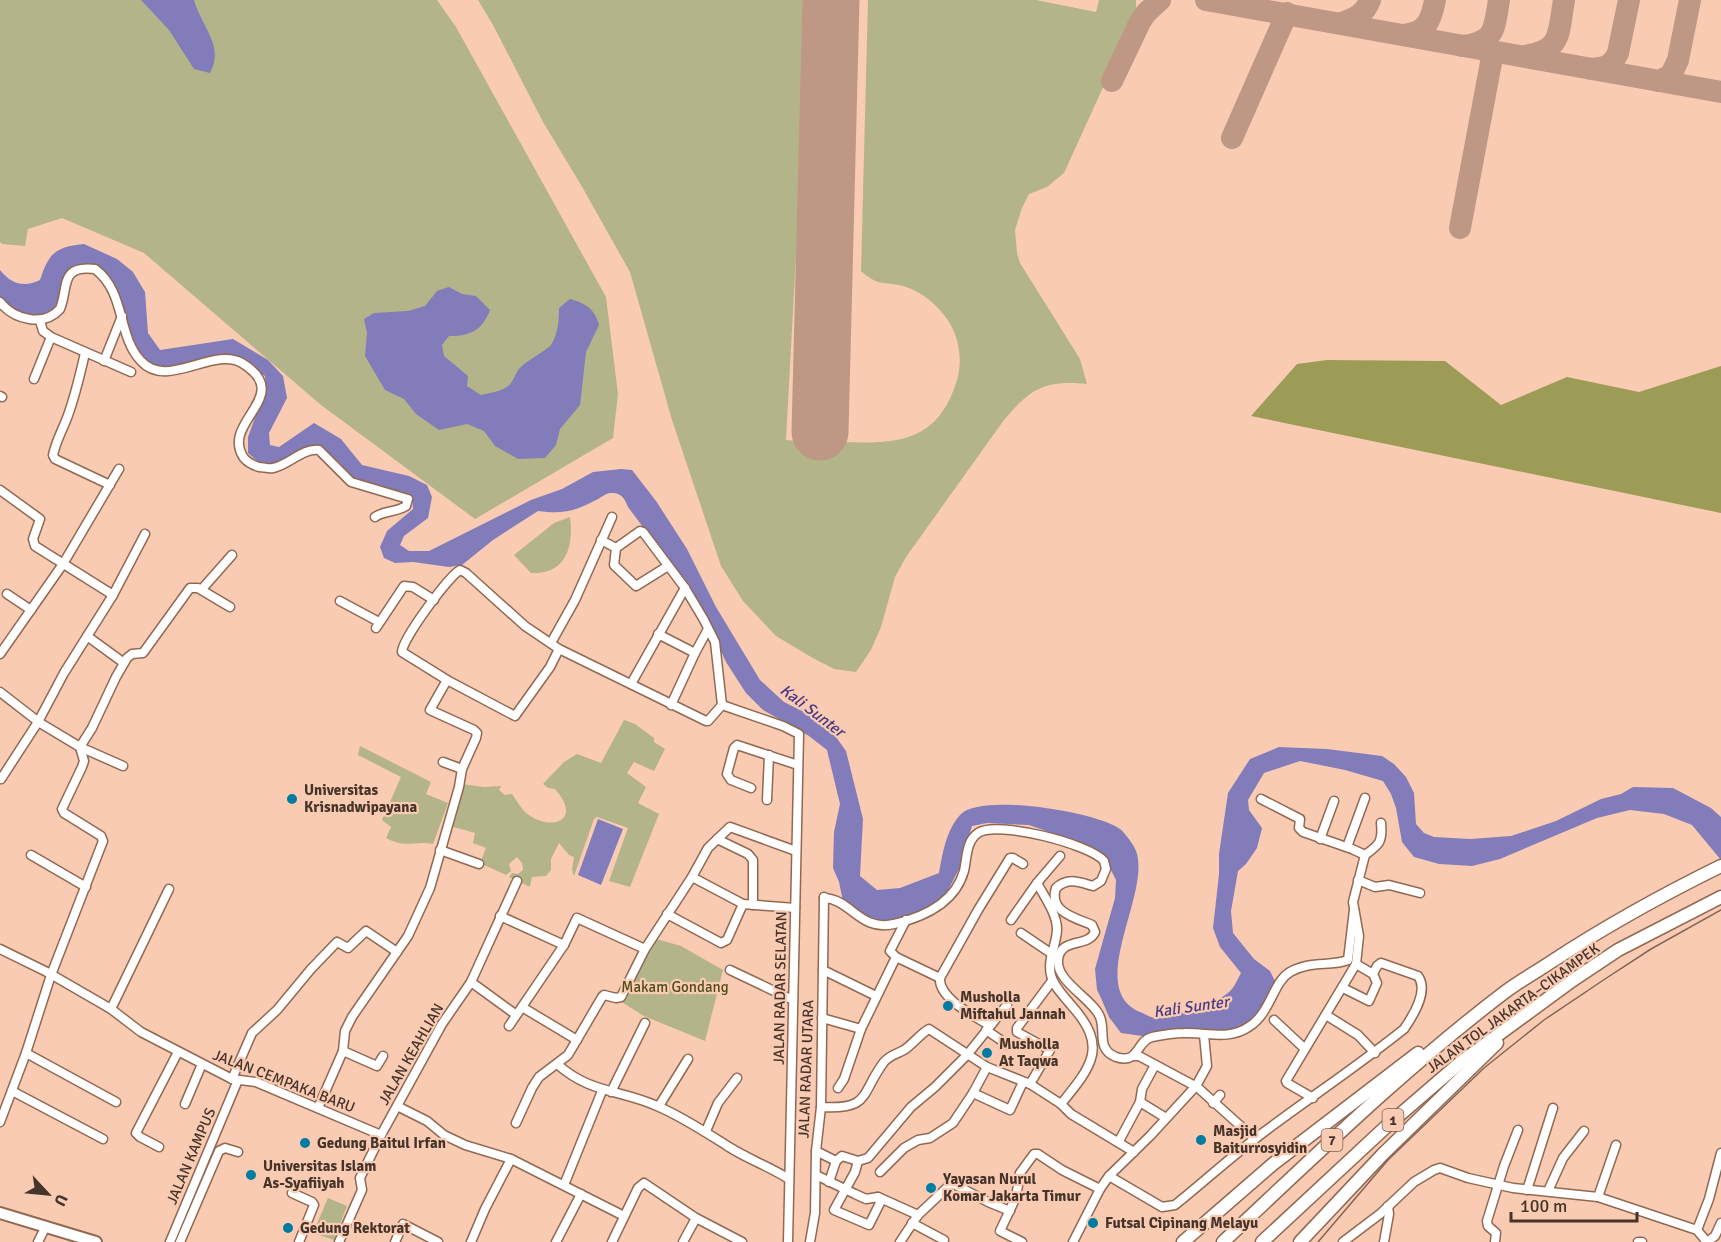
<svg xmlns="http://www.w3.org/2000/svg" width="1721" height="1242" font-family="Signika,sans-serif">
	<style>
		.green { fill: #b3b489 }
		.forest { fill: #9c9c56 }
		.water { fill: #837cba }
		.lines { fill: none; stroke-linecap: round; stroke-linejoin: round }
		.taxiway { stroke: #be9885; stroke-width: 22 }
		.runway { stroke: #be9885; stroke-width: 57 }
		.minor-casing { stroke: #916852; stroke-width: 11 }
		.major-casing { stroke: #916852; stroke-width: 14 }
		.highway-casing { stroke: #916852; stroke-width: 15 }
		.minor { stroke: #fff; stroke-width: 8 }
		.major { stroke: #fff; stroke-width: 10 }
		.highway { stroke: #fff; stroke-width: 12 }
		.tram { stroke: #816557; stroke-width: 1.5 }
		.poi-dot { fill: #007ca2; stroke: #facbb3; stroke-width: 2 }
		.labels { text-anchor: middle; stroke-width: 4.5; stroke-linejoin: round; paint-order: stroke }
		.shield { fill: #facbb3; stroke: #7c6153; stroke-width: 1.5 }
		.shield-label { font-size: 14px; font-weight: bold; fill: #46342a }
		.poi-label { font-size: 15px; font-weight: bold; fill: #46342a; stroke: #facbb3; text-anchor: start }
		.park-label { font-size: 15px; fill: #4f4e19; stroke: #facbb3 }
		.street-label { font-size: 15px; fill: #46342a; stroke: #facbb3 }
		.water-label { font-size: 16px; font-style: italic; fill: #483985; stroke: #facbb3 }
	</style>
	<rect width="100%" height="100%" fill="#facbb3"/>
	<!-- green -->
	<g class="green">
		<path d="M0,0H437L456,27L606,297L618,394L613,438L475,519L321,405L144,253L62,218L28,229L25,246L2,244L0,242Z"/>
		<path d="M478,0H810L786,440C803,442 822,442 841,442C897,444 938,443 957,380C963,360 959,336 947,319C936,303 918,289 899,285C880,282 877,285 861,271L868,0H1036L1096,12L1099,0H1136V15L1064,173L1047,187L1029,194L1022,208L1015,230L1017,253L1020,263L1080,359L1087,384C1045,380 1031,388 1004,420L906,557L895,577L881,627L871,650L856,672L834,669L811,657L776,636L743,601L721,566L672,420L630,272L581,185L543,122L493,25Z"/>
		<path d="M570,517C574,546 566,575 531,573L514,555L554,523Z"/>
		<path d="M624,720L635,724L654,738V742L665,749L654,771L634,762L627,773L646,787L638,803L659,814L630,887L609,881L628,828L597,817L594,819L574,876L572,869L574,857L569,855L559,843L551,859V870L546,876L532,877L530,887L509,877L512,873L518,874L523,870L522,863L517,857L509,864L511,871L506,875L480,863L486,848L473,843L475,833L450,826L462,784L484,787L501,786L499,790L505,795L512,794C516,800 521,808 526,813C552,833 583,820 555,789L548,788L543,784L564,762L577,754L601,763Z"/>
		<path d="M360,746L431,782L426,794L448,803L433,844C413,840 406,849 386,838L391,827L382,820L401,777L358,755Z"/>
		<path d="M653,938L681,946L723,970L705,1041L644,1016L623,1003Z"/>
		<path d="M328,1198L347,1206L334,1240L313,1233Z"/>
	</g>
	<!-- forest -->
	<path class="forest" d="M1327,360L1445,361L1501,405L1567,377L1639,392L1721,366V513L1251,416L1297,364Z"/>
	<!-- water -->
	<g class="water">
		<path d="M141,0H194C201,26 225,46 210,73L194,69L169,30Z"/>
		<path d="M84,244L117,259L133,272L145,292L148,333L160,350L233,339L268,360L283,376L287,398L269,433L270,445L279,447L314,423L341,439L362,465L409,476L427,485L432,497L428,518L404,536L400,545L409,551H429L531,500L562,489L593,472L621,469L632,470L656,501L687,549L716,607L760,680L784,702L826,723L846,751L863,819L860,876L877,890L900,888L939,873C943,852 946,830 961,814C982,793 1097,812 1120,829C1125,833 1134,845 1136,851C1152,893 1084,988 1140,1012C1145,1014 1151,1018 1156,1018C1168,1017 1181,1012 1192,1010C1205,1007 1223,999 1232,989C1236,984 1238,978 1241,973L1220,947L1213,928L1219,874V854L1228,793L1250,759L1279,747L1327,749L1382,756L1394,764L1406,777L1414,793L1416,824L1424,833L1434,837L1470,839L1511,836L1556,821L1601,799L1621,794L1633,787L1673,788L1711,808L1721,817V860L1692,825L1664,814L1630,810L1597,818L1500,859L1472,866L1439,864L1414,857L1402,842L1396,808L1391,794L1383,781L1345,770L1300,761L1264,773L1248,800L1249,810L1262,828L1257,848L1246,864L1238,871L1231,911L1233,933L1254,959L1270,971L1277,985L1272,998L1249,1024L1232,1032L1162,1031L1142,1036L1121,1033L1109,1017L1101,998L1097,990L1095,969L1115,898L1116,880L1107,862L1090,846L1029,825L987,823L972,826L959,869L940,906L892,923L864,919L843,901L839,882L833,868L834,832L840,804L827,750L809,736L763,710L746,693L726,662L706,619L678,574L628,507C625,499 621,492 611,493C605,493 600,499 594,501C573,512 561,514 538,511L493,540L462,565L449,567L413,562L395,563L384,558L380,547L387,531L413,509L412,497L357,484L339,462L320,449L263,466L248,453V437L256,415L266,396L265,376L232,357L166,371L142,363L101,274L75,271L60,309L31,319L0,302V270C11,284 24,288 40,280C49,253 55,247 84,244Z"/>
		<path d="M449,287L462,294L476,296L490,310C482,331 470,336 449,336L442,345L444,356L468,376L467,386L481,395C490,393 500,392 508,386C514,382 515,372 521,367C528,360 547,350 551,345C558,334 559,320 559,308L570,299C585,303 595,309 599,325L586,352L580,405L560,429L556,445L545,458L518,459L495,446L484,431L467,424L439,430L416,414L404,399L385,390L365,356L367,333L364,319L374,313L408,311L425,306L437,291Z"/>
		<path d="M598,819L623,829L601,885L578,875Z"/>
	</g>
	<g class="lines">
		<!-- taxiway -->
		<g class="taxiway">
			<path d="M1206,0L1721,92"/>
			<path d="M1342,23C1355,18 1365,14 1370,0"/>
			<path d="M1404,35C1427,32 1431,21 1435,0"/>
			<path d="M1463,46C1496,42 1494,29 1499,0"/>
			<path d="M1525,56C1563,50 1558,33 1564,0"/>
			<path d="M1591,69C1605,68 1612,66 1618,53L1629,0"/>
			<path d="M1112,81L1140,22L1146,13L1160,0"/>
			<path d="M1659,81L1671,75L1678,60L1690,0"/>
			<path d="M1232,138L1287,13"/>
			<path d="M1460,228L1493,52"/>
		</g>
		<!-- runway -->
		<path class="runway" d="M820,432L831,0"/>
		<defs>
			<g id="minor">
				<path d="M0,302C14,320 44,327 60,309C69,287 59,265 95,269C126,292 117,336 141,361C167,390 213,346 242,363C296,396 219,422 244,458C248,463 253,465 259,467C264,467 268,469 273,468C289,465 302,448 319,450L351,482L408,499L406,506C397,512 383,511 375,517"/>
				<path d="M40,321L43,331L51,337L131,372"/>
				<path d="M85,353C80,375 75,397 67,418C62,431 56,441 53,455L55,459L110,485"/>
				<path d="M104,361L122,316"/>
				<path d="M34,379L51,337"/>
				<path d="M0,396L2,397"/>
				<path d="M0,490L40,519L33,539L35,546L113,595"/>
				<path d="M601,540L616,548L614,565L636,586L668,566"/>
				<path d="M202,589L232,555"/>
				<path d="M7,594L31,610"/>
				<path d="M340,601L379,622"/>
				<path d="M376,628L404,586L413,587L434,600"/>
				<path d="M658,634L695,653L671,705"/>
				<path d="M87,636L124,663"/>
				<path d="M551,643L575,600L612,517"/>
				<path d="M559,649L550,667L515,716L447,680L402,652C402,639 449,576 460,570L466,573L525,626L559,649L706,721H708L722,705L715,642L704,620L685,588L643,532L640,531L616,548"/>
				<path d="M695,653L708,629"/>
				<path d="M0,654L63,564L119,469"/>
				<path d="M631,684L685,588"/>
				<path d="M0,692L40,723L80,747L123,766"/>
				<path d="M722,705L783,726L799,734L788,1242"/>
				<path d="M80,747L92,728L116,677L127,658L132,654L143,653L190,588H198L230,607"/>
				<path d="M443,762L462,769"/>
				<path d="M1,779L38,722L64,673L113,595L145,534"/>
				<path d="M751,788L731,780L727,774L734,748L737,745L798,765"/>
				<path d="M1261,799L1300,819L1299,828L1303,832L1352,849L1365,855"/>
				<path d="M767,800L769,755"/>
				<path d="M717,839L748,854L753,860V905"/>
				<path d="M1320,839L1334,801"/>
				<path d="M1347,847L1365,798"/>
				<path d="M440,850L479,864"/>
				<path d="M31,855L86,887"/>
				<path d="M692,877L743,904L795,908"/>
				<path d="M1358,880L1375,887L1389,885L1420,893"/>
				<path d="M1037,883C1044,896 1057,914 1057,929C1057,944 1047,959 1051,975C1053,986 1064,996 1071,1005C1108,1046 1093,1065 1061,1104"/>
				<path d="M824,898C851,899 860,932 894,924C924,917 955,903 964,871C967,858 966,841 978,833C997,820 1090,844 1104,861L1106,869L1101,881L1093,886C1079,882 1068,877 1056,888C1048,912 1076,918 1092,925L1095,932C1088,948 1060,937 1058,960C1056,982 1093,999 1100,1017C1106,1032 1096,1049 1116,1057C1139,1065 1136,1041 1152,1037C1162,1035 1174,1033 1184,1033C1207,1032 1229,1041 1250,1026C1271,1012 1273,982 1290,972C1311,960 1330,967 1348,960L1354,910"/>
				<path d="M667,914L721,943L727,940L743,904"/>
				<path d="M500,916L564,945"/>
				<path d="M1011,920L1037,883L1060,856"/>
				<path d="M1021,933L1052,954"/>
				<path d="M0,949L47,972L111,1009L141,1032L232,1079L256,1082L381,1135"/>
				<path d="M896,957L940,978"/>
				<path d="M730,970L793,1000"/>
				<path d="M823,970L876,996"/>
				<path d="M471,982L515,1014"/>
				<path d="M1343,988L1369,1001L1377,983L1373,974"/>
				<path d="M522,1007L577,1040"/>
				<path d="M111,1009L169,889"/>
				<path d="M1326,1015L1358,1035L1375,1053"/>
				<path d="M822,1018L861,1029"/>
				<path d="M1274,1020L1305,1049"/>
				<path d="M989,1025C974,1016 938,998 940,978L978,910L1010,858H1013L1023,864"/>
				<path d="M509,1026L564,945L577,918L645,949L692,877L708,848L730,827L796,851"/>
				<path d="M986,1030L1008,1045"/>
				<path d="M343,1051L377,1066L383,1056"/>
				<path d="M26,1053L116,1102"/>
				<path d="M1133,1056H1139L1195,1086"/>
				<path d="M557,1064C591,1094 619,1089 657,1106C683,1117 705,1132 729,1147C748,1159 770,1167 789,1179"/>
				<path d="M232,1079L252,1033L277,1010L311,969L337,942L348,948L366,931L397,952"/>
				<path d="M1030,1084L1050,1050L1017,1032V1028L1052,981"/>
				<path d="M1196,1086L1255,1139"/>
				<path d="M838,1088L844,1079L861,1029L896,957L890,951L906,920"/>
				<path d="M12,1091L103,1139"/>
				<path d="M611,1092L645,1023"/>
				<path d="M973,1093L1010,1110L1023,1082"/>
				<path d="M1313,1098L1287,1083L1286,1081L1356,964"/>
				<path d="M1140,1102L1166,1118"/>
				<path d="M1213,1103L1220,1095"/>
				<path d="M185,1104L202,1064"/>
				<path d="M397,1106L427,1121L444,1135L465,1145L511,1159L624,1216"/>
				<path d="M659,1106L688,1059"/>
				<path d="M821,1107C871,1110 860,1094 884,1062C890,1055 897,1054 904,1050C913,1044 920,1034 929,1029L987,1067L1030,1084L1061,1104L1071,1114L1134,1152"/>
				<path d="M318,1108L343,1051L345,1031L352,1017L408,936L430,888L459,787L462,769L476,738L477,733L474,730L430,710L447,680"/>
				<path d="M0,1122L26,1053L51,975L103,841L101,836L64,813L62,809L82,767L84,761L80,747"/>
				<path d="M516,1123L532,1088L539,1077L568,1055L602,997L604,995L616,998L621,997L645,949"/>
				<path d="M706,1131L718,1103L737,1078"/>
				<path d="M1119,1141L1140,1102L1142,1089L1155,1065"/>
				<path d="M159,1147L140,1137L136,1133L178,1052"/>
				<path d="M816,1151L836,1161L842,1156L858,1161L868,1158L911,1107L935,1087L967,1055L1007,1005"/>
				<path d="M858,1161L855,1172L834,1210L869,1225L880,1203L878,1197"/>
				<path d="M880,1172L904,1148L918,1140L930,1138L953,1123L973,1093L987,1067"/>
				<path d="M816,1175L855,1194L866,1199L878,1197L918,1215"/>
				<path d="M1109,1176L1162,1207L1175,1205C1205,1181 1233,1155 1264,1132C1311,1097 1359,1065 1404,1029C1413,1016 1429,991 1418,976L1381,963L1377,966L1373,974L1356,964L1359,936L1353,902L1365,855C1379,845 1383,842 1381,823"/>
				<path d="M829,1182L836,1161"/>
				<path d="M564,1185L602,1091"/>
				<path d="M1527,1190L1553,1108"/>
				<path d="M1548,1191L1563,1158L1584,1131"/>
				<path d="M292,1193L312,1202L314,1205L299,1242"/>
				<path d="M1598,1197L1616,1145"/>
				<path d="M912,1223L944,1240"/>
				<path d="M1697,1230L1709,1199L1721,1153"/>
				<path d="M38,1242L46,1226"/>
				<path d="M170,1242L238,1080"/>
				<path d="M180,1242L219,1151L225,1148L238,1152"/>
				<path d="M339,1242L362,1190L360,1178L381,1135L442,1024L471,982L517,881"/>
				<path d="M395,1242L403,1224L438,1242"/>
				<path d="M471,1242L485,1209L511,1159"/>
				<path d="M556,1242L581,1194"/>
				<path d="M612,1242L638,1188L644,1183L696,1218L742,1242"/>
				<path d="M683,1242L696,1218"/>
				<path d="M810,1242L815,1213L816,1151L821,1107L824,897"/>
				<path d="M900,1242L918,1215L952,1183L988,1202L1010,1211"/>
				<path d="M1022,1242L1000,1231L1016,1197L1020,1173L1034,1154H1038L1062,1170L1100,1189"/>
				<path d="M1073,1242L1100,1189L1109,1176L1150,1136L1196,1086L1207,1066L1204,1035"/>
				<path d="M1343,1242L1380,1214L1414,1182L1434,1170L1440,1168L1468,1178L1513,1188L1598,1197L1697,1230L1707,1242"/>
				<path d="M1384,1242L1389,1214L1388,1206"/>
				<path d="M1495,1242L1496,1233L1488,1226L1487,1221L1504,1166L1518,1130"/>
				<path d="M1638,1242H1642"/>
				<path d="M1707,1242L1715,1236L1721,1223"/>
			</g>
			<path id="major" d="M0,1213L96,1242"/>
			<g id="highway">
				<path d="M1183,1242L1273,1164L1418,1053"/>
				<path d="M1223,1242C1315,1156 1405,1068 1505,992C1520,981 1536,972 1551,962C1606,926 1662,895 1721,866"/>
				<path d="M1262,1242L1389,1124L1461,1062L1573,980L1618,950L1721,897"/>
				<path d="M1300,1242L1383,1154L1497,1043"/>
			</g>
		</defs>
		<!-- minor casing -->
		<use href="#minor" class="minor-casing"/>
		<!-- major casing -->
		<use href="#major" class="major-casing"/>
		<!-- highway casing -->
		<use href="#highway" class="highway-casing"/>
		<!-- minor -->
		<use href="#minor" class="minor"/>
		<!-- major -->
		<use href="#major" class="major"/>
		<!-- highway -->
		<use href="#highway" class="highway"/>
		<!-- tram -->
		<path class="tram" d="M1318,1242L1388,1160L1484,1068L1544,1020L1605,979L1651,949L1721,910"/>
	</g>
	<!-- markers -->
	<g class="poi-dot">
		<circle cx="292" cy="799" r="6"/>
		<circle cx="948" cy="1006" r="6"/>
		<circle cx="987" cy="1053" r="6"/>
		<circle cx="1201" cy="1140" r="6"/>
		<circle cx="305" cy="1143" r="6"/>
		<circle cx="251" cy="1175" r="6"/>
		<circle cx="931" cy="1188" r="6"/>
		<circle cx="1093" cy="1223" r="6"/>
		<circle cx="288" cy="1228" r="6"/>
	</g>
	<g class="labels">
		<!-- shield labels -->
		<g class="shield">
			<rect x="1382.5" y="1109" width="21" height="22" rx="4.5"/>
			<rect x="1321.5" y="1129" width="21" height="22" rx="4.5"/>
		</g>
		<g class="shield-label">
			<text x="1393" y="1125">1</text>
			<text x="1332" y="1145">7</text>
		</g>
		<!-- poi labels -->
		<g class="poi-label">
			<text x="304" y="795">Universitas<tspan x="304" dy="17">Krisnadwipayana</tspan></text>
			<text x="960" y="1002">Musholla<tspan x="960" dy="17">Miftahul Jannah</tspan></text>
			<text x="999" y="1049">Musholla<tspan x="999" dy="17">At Taqwa</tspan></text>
			<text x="1213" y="1136">Masjid<tspan x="1213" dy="17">Baiturrosyidin</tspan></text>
			<text x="317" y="1148">Gedung Baitul Irfan</text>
			<text x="263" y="1171">Universitas Islam<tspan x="263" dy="17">As-Syafiiyah</tspan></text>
			<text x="943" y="1184">Yayasan Nurul<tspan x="943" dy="17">Komar Jakarta Timur</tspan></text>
			<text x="1105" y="1228">Futsal Cipinang Melayu</text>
			<text x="300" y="1233">Gedung Rektorat</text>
		</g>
		<!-- park labels -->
		<g class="park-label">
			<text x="675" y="992">Makam Gondang</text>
		</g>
		<!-- street labels -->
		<g class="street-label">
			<text transform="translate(780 988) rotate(-89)" y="5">JALAN RADAR SELATAN</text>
			<text transform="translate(1513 1008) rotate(-36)" y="5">JALAN TOL JAKARTA–CIKAMPEK</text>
			<text transform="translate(411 1054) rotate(-60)" y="5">JALAN KEAHLIAN</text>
			<text transform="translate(806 1069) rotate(-88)" y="5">JALAN RADAR UTARA</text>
			<text transform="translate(284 1081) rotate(21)" y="5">JALAN CEMPAKA BARU</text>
			<text transform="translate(191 1156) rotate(-67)" y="5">JALAN KAMPUS</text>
		</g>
		<!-- water labels -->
		<g class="water-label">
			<text transform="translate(813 710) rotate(37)" y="6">Kali Sunter</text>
			<text transform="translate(1191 1006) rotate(-8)" y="6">Kali Sunter</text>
		</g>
	</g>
	<!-- north arrow -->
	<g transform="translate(48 1194) rotate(116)" stroke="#facbb3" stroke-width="4.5" paint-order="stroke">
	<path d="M0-4.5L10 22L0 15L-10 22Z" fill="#46342a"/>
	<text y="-9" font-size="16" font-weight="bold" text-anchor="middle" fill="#46342a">U</text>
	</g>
	<!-- scale -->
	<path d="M1511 1212v9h126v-9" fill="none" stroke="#46342a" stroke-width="3"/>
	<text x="1520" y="1212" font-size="18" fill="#46342a" stroke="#facbb3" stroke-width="4.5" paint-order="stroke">100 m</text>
</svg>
